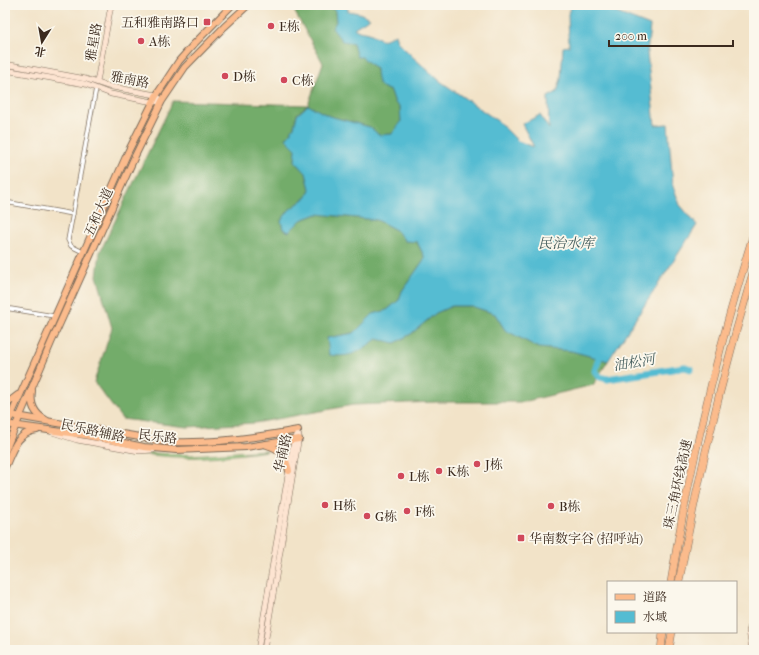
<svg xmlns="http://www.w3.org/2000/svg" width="759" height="655" font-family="'IM FELL French Canon','Noto Serif SC',serif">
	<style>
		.green { fill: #8fc87b; stroke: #65794c }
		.forest { fill: #73ac6b; stroke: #576b44 }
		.water { fill: #54bcd2; stroke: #487378 }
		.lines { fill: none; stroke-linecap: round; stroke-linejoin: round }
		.river { stroke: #54bcd2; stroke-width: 7 }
		.street-casing { stroke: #7b6b5a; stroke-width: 5 }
		.secondary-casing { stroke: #7b6b5a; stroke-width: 6 }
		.primary-casing { stroke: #7b6b5a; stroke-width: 8 }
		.highway-casing { stroke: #7b6b5a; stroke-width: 8 }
		.street { stroke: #fff; stroke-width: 3.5 }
		.secondary { stroke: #fde4d1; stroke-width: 5 }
		.primary { stroke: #fbbb8c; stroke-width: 6 }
		.highway { stroke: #fbbb8c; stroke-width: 7 }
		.poi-dot { fill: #d1495b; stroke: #fbf7ec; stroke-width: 1.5 }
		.labels { text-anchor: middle; stroke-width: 3.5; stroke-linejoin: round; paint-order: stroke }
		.poi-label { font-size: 13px; fill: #3b2a1e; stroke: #fbf7ec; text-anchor: start }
		.street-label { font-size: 13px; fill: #3b2a1e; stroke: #fbf7ec }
		.water-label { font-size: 14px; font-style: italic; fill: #445d5d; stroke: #fbf7ec }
	</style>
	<rect width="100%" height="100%" fill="#fbf7ec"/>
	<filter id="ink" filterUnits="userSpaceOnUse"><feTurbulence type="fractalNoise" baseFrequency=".025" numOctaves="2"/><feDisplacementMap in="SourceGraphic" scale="8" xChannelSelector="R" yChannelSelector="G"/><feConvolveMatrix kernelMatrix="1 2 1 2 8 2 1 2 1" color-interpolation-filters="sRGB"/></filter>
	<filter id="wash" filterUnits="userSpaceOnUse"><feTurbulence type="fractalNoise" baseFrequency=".012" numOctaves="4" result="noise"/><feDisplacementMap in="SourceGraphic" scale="16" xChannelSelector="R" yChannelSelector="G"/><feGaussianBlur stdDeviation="0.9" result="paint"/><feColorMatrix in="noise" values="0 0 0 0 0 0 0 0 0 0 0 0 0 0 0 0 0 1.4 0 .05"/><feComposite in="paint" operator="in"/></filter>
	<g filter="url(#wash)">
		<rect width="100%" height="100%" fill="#f2e3c8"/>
		<!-- green -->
		<path class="green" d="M267,450V451C224,457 178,461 134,452L192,455Z"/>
		<!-- forest -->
		<path class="forest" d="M291,5H329L330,8L335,10L336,22L362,57L376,69C377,81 379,87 391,91L395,103L400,107L401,122L392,134L379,135L370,127L329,116L308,105L297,114L294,127L286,139L296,149L295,161L306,173L310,189L307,197L289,210L281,221L283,229L289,232L301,220L317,214L377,220L396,230L405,241L417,242L425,258L402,291L399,300L387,310L373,314L354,333L327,338L362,350L377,338L395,343L411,334L436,313L452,306H471L495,314L505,330L539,348L571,351L608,361L593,385L523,402H436L353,405L255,423L187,427L122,419L94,382L112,328L97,276L100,252L173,101L308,105L323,63Z"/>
		<!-- water -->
		<path class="water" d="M329,5H347L348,11L359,13L370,18L354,28C360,33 363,31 369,33C382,38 380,44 395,34L397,41L414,58L440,81L499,122L518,141L534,147L522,124L540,115L549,129L548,97L557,92L561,79L563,47L569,46L568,14L571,5H597L650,26L647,53L655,125L668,124L673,186L680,205L697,225L608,361L571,351L539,348L505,330L495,314L471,306H452L436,313L411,334L395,343L377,339C358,352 353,358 329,355L327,338L354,333L373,314L387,310L399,300L402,291L425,258L417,242L405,241L396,230L377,220L317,214L301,220L289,232L283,229L281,221L289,210L307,197L310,189L306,173L295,161L296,149L286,139L294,127L297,115L308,105L329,116L370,127L379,135L392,134L401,122L400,107L395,103L391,91C377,86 377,83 376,69L362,57H357L353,43L342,41L332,28L336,22L335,10L330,8Z"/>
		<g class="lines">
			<!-- river -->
			<path class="river" d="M599,358L595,371L600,377L607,379L685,367L691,369"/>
		</g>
	</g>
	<g filter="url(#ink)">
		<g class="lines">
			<defs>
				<g id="street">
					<path d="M5,202L73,214"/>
					<path d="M83,252L71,246L68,240L96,88"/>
					<path d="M5,308L54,316"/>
				</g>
				<g id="secondary">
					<path d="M5,64L86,79L107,86L156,95L162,101"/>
					<path d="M5,70L85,84L111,94L153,102L162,101"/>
					<path d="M97,82L111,5"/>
					<path d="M52,432L77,440L139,451L153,450"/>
					<path d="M258,650L294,440L298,430"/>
					<path d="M264,650L299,436"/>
					<path d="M752,650L749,631L754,616"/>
				</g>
				<g id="primary">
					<path d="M32,391C30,404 34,414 46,420"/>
					<path d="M5,405L18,395"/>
					<path d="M5,414L169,442C212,444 255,438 298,430"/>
					<path d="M12,425L84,435L144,447L176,450L246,447L299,439"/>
					<path d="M5,429L128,152L156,96L179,61L194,44L232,5"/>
					<path d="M267,445C281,449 286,457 289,471"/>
					<path d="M5,451L51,343L135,156L162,101L185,67L224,27L248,5"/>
					<path d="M5,467C13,450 16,433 37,430"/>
				</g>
				<g id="highway">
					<path d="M671,582C690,464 718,347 754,233"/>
					<path d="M679,582C698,476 723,372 754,269"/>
					<path d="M661,650L663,632"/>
					<path d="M669,650L672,632"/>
				</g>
			</defs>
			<!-- street casing -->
			<use href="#street" class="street-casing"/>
			<!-- secondary casing -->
			<use href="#secondary" class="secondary-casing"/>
			<!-- primary casing -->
			<use href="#primary" class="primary-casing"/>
			<!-- highway casing -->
			<use href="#highway" class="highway-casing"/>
			<!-- street -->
			<use href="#street" class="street"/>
			<!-- secondary -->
			<use href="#secondary" class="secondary"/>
			<!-- primary -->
			<use href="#primary" class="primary"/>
			<!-- highway -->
			<use href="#highway" class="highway"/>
		</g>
	</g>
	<!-- markers -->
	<g class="poi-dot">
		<rect x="203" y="18" width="8" height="8" rx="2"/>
		<circle cx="271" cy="26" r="4"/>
		<circle cx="141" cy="41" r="4"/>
		<circle cx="225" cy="76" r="4"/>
		<circle cx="284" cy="80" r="4"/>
		<circle cx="477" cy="464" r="4"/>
		<circle cx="439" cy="471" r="4"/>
		<circle cx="401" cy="476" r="4"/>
		<circle cx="325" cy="505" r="4"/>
		<circle cx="551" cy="506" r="4"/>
		<circle cx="407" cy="511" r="4"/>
		<circle cx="367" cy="516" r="4"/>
		<rect x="517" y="534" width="8" height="8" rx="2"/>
	</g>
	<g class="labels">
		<!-- poi labels -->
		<g class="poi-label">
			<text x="199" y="27" text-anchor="end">五和雅南路口</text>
			<text x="279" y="31">E栋</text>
			<text x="149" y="46">A栋</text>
			<text x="233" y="81">D栋</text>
			<text x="292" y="85">C栋</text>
			<text x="485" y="469">J栋</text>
			<text x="447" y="476">K栋</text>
			<text x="409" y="481">L栋</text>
			<text x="333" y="510">H栋</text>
			<text x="559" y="511">B栋</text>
			<text x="415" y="516">F栋</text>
			<text x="375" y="521">G栋</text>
			<text x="529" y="543">华南数字谷 (招呼站)</text>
		</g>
		<!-- street labels -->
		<g class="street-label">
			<text transform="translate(93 42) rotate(-80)" y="5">雅星路</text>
			<text transform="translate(130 79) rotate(11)" y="5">雅南路</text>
			<text transform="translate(98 212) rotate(-66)" y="5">五和大道</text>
			<text transform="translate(93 430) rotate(12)" y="5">民乐路辅路</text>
			<text transform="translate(158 436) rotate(7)" y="5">民乐路</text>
			<text transform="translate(282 453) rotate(-78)" y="5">华南路</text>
			<text transform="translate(677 484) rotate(-78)" y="5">珠三角环线高速</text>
		</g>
		<!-- water labels -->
		<g class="water-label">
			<text x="566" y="248">民治水库</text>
			<text transform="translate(634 362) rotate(-9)" y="5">油松河</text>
		</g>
	</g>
	<!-- margin -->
	<rect width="759" height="655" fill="none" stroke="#fbf7ec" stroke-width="20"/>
	<!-- legend -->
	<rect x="607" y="581" width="130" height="52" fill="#fbf7ec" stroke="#aea59a"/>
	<rect x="615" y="594" width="20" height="6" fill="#fbbb8c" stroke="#aea59a"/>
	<text x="643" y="601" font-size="12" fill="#3b2a1e">道路</text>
	<rect x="615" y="611" width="20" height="12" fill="#54bcd2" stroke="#aea59a"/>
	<text x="643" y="621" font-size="12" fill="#3b2a1e">水域</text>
	<!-- north arrow -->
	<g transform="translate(42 42) rotate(191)" stroke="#fbf7ec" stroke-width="3" paint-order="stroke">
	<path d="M0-3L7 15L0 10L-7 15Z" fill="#3b2a1e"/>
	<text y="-6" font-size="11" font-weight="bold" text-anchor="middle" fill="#3b2a1e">北</text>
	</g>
	<!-- scale -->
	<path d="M609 40v6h124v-6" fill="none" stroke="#3b2a1e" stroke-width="2"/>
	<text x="615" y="40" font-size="12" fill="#3b2a1e" stroke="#fbf7ec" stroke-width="3" paint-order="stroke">200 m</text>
</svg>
